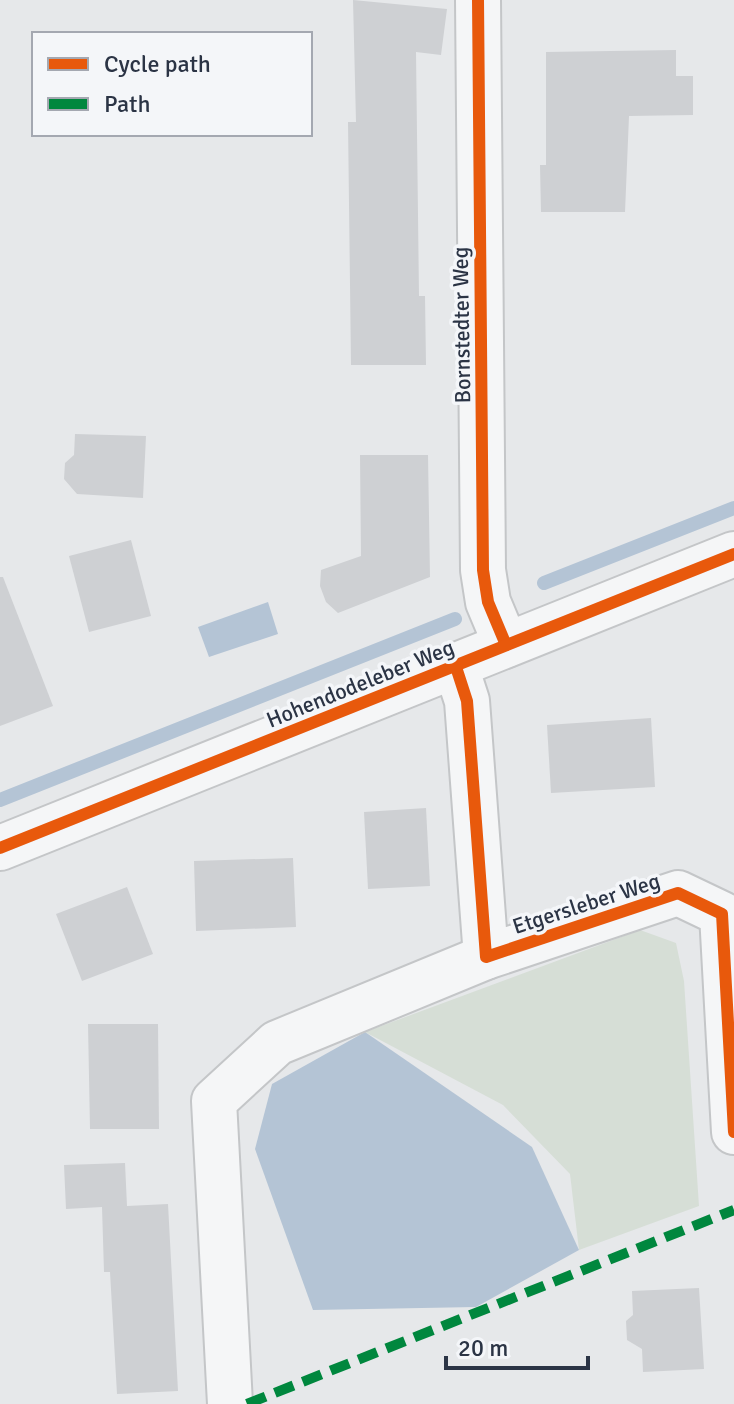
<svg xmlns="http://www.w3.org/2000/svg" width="734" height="1404" font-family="Signika,sans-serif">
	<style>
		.green { fill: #d6ded6 }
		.water { fill: #b4c4d5 }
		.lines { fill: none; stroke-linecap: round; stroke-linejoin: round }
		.stream { stroke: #b4c4d5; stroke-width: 14 }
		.building { fill: #ced0d3 }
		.minor-casing { stroke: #c4c6c8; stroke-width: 48 }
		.minor { stroke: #f5f6f7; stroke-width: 44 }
		.quiet { stroke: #00873e; stroke-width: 10; stroke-dasharray: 20 10; stroke-linecap: butt }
		.cycleway-casing { stroke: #f4f6f9; stroke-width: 17 }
		.cycleway { stroke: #e8590c; stroke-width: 12 }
		.labels { text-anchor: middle; stroke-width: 7; stroke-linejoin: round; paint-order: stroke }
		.street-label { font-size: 22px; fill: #2b3445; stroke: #f4f6f9 }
	</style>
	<rect width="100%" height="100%" fill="#e6e8ea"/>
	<!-- green -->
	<path class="green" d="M640,930L676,943L684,981L699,1206L579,1250L570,1174L503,1105L365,1032Z"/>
	<!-- water -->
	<g class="water">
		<path d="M268,602L278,634L209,657L198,627Z"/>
		<path d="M365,1032L532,1147L579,1250L476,1307L313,1310L255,1149L272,1084Z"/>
	</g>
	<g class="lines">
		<!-- stream -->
		<g class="stream">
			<path d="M544,583L734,508"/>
			<path d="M0,800L455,619"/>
		</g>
	</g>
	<!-- building -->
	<g class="building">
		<path d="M353,0L447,9L441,55L416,52L419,296H425L426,365H351L348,122H356Z"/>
		<path d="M676,50V76H693V115L629,116L625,212H541L540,165H546V52Z"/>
		<path d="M75,434L146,436L143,498L77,494L64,479L65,463L74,455Z"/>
		<path d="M360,455H428L430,577L338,613L326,602L320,586L321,570L361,556Z"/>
		<path d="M131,540L151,616L89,632L69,556Z"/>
		<path d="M0,577H3L53,706L0,726Z"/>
		<path d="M651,718L655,787L551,793L547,725Z"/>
		<path d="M426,808L430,886L368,889L364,812Z"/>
		<path d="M293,858L296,927L196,931L194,861Z"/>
		<path d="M127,887L153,954L82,981L56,914Z"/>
		<path d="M88,1024H158L159,1129H90Z"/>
		<path d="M125,1163L127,1206L168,1204L178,1391L117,1394L110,1272H104L102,1207L66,1209L64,1165Z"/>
		<path d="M699,1288L704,1369L643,1372L642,1349L627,1340L626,1321L633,1315L632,1291Z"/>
	</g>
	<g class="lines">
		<defs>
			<g id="minor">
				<path d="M478,0L483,570L488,602L506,645"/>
				<path d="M456,667L467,701L486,957L678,893L722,914L734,1132"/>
				<path d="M0,848L734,554"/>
				<path d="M230,1404L214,1101L277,1043L486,957"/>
			</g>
		</defs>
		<!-- minor casing -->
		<use href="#minor" class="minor-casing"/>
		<!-- minor -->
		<use href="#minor" class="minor"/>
		<!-- quiet -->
		<path class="quiet" d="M247,1404L734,1210"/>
		<defs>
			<g id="cycleway">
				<path d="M478,0L483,570L488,602L506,645"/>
				<path d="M456,667L467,701L486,957L678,893L722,914L734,1132"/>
				<path d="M0,848L734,554"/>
			</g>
		</defs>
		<!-- cycleway casing -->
		<use href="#cycleway" class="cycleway-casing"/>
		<!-- cycleway -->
		<use href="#cycleway" class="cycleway"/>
	</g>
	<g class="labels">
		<!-- street labels -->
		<g class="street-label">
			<text transform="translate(461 325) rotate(-91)" y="8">Bornstedter Weg</text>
			<text transform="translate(360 683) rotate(-22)" y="8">Hohendodeleber Weg</text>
			<text transform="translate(586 903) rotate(-18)" y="8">Etgersleber Weg</text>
		</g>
	</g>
	<!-- legend -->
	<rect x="32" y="32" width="280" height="104" fill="#f4f6f9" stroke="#a4a8b1" stroke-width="2"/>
	<rect x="48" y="58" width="40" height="12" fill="#e8590c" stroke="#a4a8b1" stroke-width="2"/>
	<text x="104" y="72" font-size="24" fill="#2b3445">Cycle path</text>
	<rect x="48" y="98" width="40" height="12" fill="#00873e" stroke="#a4a8b1" stroke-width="2"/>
	<text x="104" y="112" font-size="24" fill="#2b3445">Path</text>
	<!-- scale -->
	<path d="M446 1356v12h142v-12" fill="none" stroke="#2b3445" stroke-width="4"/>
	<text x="458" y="1356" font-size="24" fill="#2b3445" stroke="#f4f6f9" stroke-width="6" paint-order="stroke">20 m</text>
</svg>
